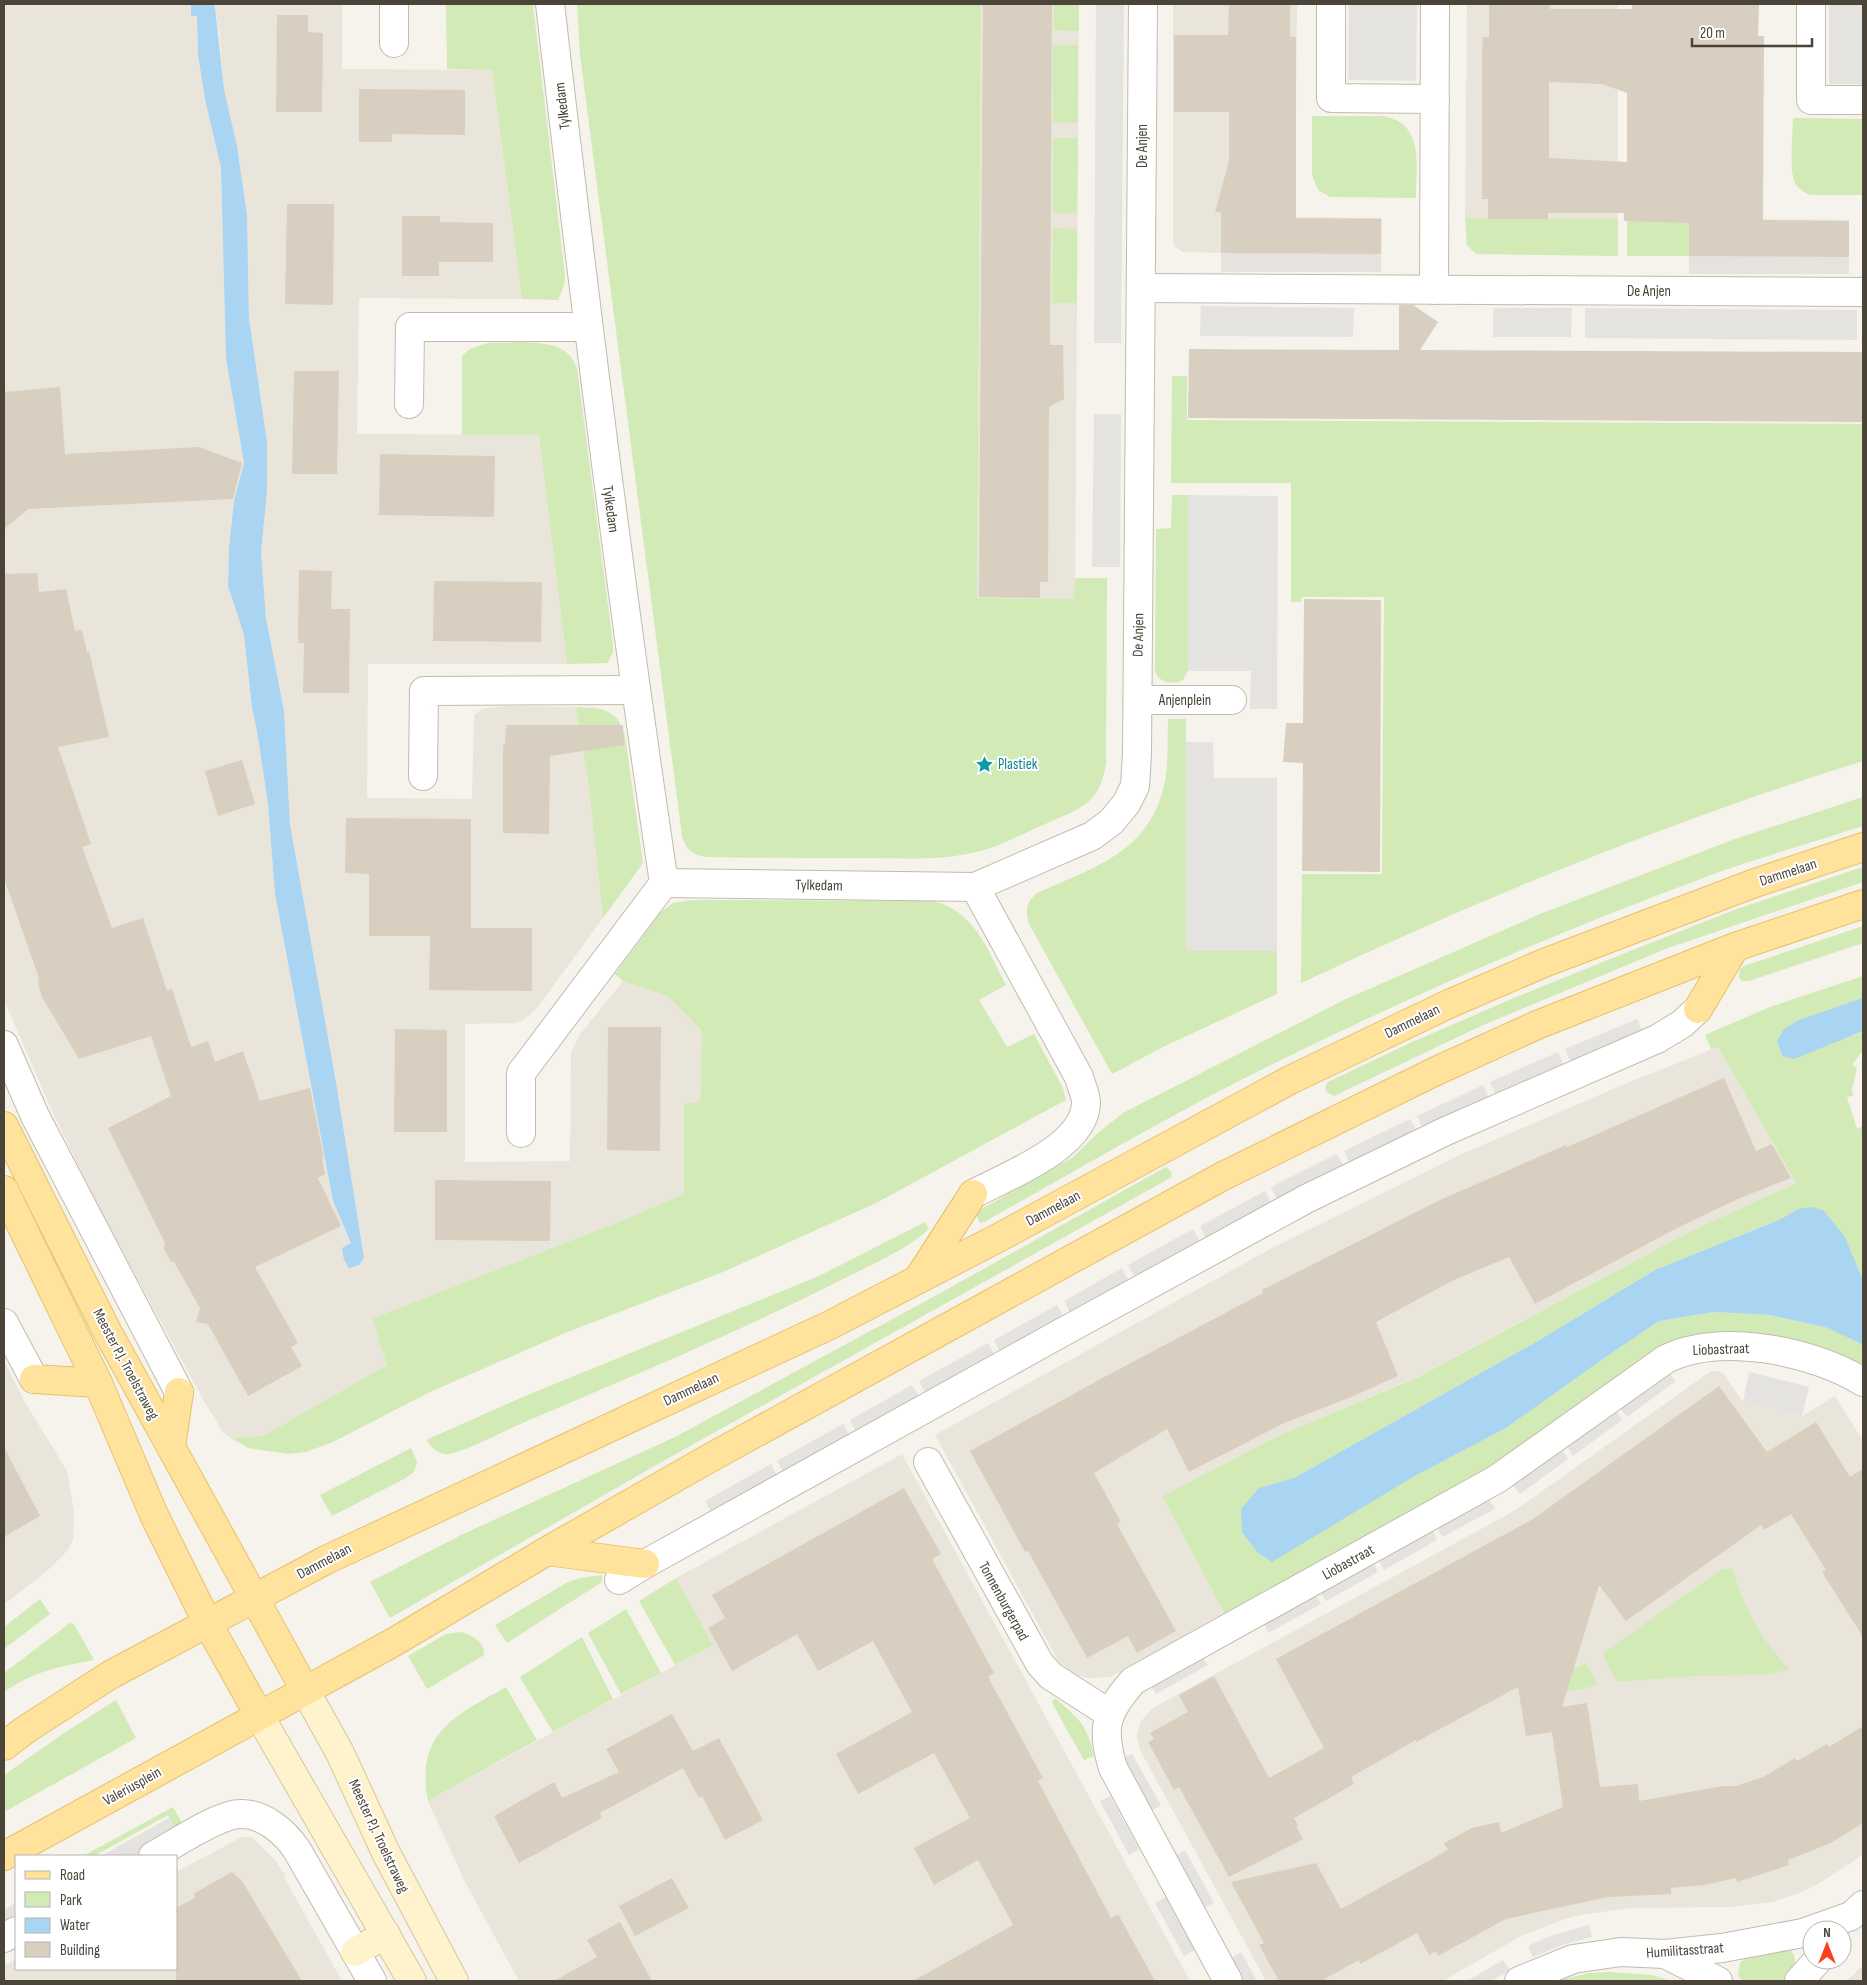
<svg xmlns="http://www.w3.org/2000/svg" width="1867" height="1985" font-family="'Sofia Sans Condensed',sans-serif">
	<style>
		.residential { fill: #eae5da }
		.industrial { fill: #e6e2dd }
		.green { fill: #d2eab5 }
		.parking { fill: #e5e3e0 }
		.water { fill: #a9d4f2 }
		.building { fill: #d8cfc1; fill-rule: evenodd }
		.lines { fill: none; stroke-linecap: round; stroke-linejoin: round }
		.minor-casing { stroke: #c2bbae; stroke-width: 30 }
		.secondary-casing { stroke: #d6c79b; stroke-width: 30 }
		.primary-casing { stroke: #e6c16a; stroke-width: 30 }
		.minor { stroke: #fff; stroke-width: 28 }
		.secondary { stroke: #fff3cd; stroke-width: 28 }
		.primary { stroke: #ffe39c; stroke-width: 28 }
		.labels { text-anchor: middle; stroke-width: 4; stroke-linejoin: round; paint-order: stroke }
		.street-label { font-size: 15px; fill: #4b4439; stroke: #fff }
		.culture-label { font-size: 15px; fill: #0d838f; stroke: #fff; text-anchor: start }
	</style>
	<rect width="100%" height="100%" fill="#f6f3ec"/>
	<!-- residential -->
	<g class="residential">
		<path d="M4,4H191L192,16H197L198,55L205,99L221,168L226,359L244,463L234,501L229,547L228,586L244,635L252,708L257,731L268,804L275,894L333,1201L351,1244L364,1258L337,1088L290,824L284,711L266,618L261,553L267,491V442L249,318L247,215L237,146L224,89L219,33L215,7L213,4H342V69L492,70L522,299L359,298L357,434L539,435L567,664H368L367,798L472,799L474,715L482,709L503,706L576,707L588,779L603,918L537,1008L524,1020L515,1023L465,1024V1162L570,1161L571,1053L580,1034L623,981L667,996L702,1031L700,1102L684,1105V1194L621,1221L372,1320L387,1365L263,1436L231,1438L223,1432L205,1403L98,1206L53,1113L4,1000Z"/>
		<path d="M981,4H1079L1075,599L977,598Z"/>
		<path d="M1173,4H1297L1295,217H1221V253L1183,252L1174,246L1173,240Z"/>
		<path d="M1467,4H1618V219L1465,218Z"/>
		<path d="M1718,1047L1796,1183L1689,1232L1413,1379L1280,1435L1162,1496L1225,1614L1111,1677L1088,1678L1076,1675L1059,1662L935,1435L1272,1248L1399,1185L1464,1153L1620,1086Z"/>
		<path d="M4,1361L26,1404L67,1471L74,1511L73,1540L67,1551L46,1572L4,1604Z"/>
		<path d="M1711,1371H1718L1723,1373L1743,1402L1802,1416L1835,1396L1863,1441V1853L1854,1861L1818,1884L1797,1894L1772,1902L1731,1907L1631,1908L1580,1915L1562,1920L1521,1936L1443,1981H1266L1140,1750L1137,1735L1141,1721L1153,1708L1514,1511Z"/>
		<path d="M902,1454L1190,1981H519L465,1882L428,1801L712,1645L676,1578Z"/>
		<path d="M242,1837H252L275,1860L286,1876L284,1877L342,1981H4V1966L16,1959V1969H176V1872Z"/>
		<path d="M1863,1965V1981H1847Z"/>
	</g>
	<!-- industrial -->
	<g class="industrial">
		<path d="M1221,217L1382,218L1381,272H1221Z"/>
		<path d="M1689,219L1849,220V274H1689Z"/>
	</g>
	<!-- green -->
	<g class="green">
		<path d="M446,4H533L565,276L564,286L558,300L522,299L492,70L447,69Z"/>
		<path d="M577,4H981L977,598L1074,599L1075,578H1107L1106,763C1100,806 1078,809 1043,825C1020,835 997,848 972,853C936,861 899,858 862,858C810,858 758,858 706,857C693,855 685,849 682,836L580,55Z"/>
		<path d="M1054,4H1079V31L1054,30Z"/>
		<path d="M1053,45H1078V123L1053,122Z"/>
		<path d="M1312,116H1383C1425,123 1416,166 1416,198L1330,197L1318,190L1312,175Z"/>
		<path d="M1793,118L1863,119V195H1811C1804,193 1799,189 1795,183C1789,172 1793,132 1793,118Z"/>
		<path d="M1053,138H1078L1077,213H1053Z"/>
		<path d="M1465,218L1618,219V256L1476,254L1467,245Z"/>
		<rect x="1627" y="219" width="62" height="37"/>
		<path d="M1053,228L1077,229V303H1052Z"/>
		<path d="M488,343C509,343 545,339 563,350C570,354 574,361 577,368L613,644V652L608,663L567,664L539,435H462V356L470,349Z"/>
		<path d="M1172,376H1187V420L1863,424V761C1670,821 1484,897 1301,983L1302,874H1382L1384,597H1302L1301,602H1291V483H1171Z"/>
		<path d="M1172,495H1188V671L1183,680C1172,685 1160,683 1155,672L1156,529L1171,528Z"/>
		<path d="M576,707C601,708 618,708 625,736L643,863L603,918L588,779Z"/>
		<path d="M1168,719H1186V951H1277V994L1163,1047L1112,1074L1029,924C1025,910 1026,902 1037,893C1095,867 1151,852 1165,781C1169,761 1167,740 1168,719Z"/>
		<path d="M1863,797V826C1811,843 1757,858 1706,877C1562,930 1422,991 1285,1058C1181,1108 1082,1168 982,1223L979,1222L976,1212L1072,1158L1099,1132L1123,1113L1344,1000L1540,914L1735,839Z"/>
		<path d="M1863,867V882L1668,948L1481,1026L1334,1096L1326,1092L1325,1087L1328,1082L1410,1043L1516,997L1620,955L1737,909Z"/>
		<path d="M691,900L932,901C974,909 988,951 1006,985L979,1000L1007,1047L1034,1034L1063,1088L1066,1100L876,1203L723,1272L565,1333L430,1392L333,1442L306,1452L288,1454L248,1448L231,1438L263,1436L387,1365L372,1319L621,1221L684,1194V1104L700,1102L702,1031L667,996L623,981L615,974L661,912L673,903Z"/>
		<path d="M1863,926V943L1749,981H1741L1739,977L1740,969L1744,966Z"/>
		<path d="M1863,976V998L1777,1041L1782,1056L1855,1035L1863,1031V1050L1852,1065L1857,1068L1852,1090L1853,1096L1847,1097L1857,1129L1863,1126V1280L1845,1237L1798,1209L1781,1219L1655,1270L1536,1342L1294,1478L1259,1488L1413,1477L1506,1428L1600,1361L1659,1321L1714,1312L1770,1315L1828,1328L1863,1345V1367L1705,1335L1686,1337L1667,1343L1488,1467L1225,1614L1162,1496L1280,1435L1414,1379L1689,1232L1796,1183L1718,1047L1711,1049L1705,1035L1770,1007Z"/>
		<path d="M1166,1167L1171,1171L1172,1177L658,1464L390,1618L370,1582L461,1535L675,1437L946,1290Z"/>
		<path d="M925,1222L929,1229C901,1254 861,1269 827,1287C729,1336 628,1378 527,1421C510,1428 461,1454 447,1454C437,1454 432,1447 426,1440L525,1396L819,1276Z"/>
		<path d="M411,1448L417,1462L414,1472L404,1479L332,1516L320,1495Z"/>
		<path d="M1722,1569H1732C1744,1607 1761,1640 1789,1669L1767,1675L1692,1676L1617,1682L1602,1654Z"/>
		<path d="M602,1575V1582L507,1643L495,1625L568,1582L580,1578Z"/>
		<path d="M676,1578L713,1645L675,1665L639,1601Z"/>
		<path d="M40,1599L50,1614L4,1649V1627Z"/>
		<path d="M626,1609L661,1673L621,1694L588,1633Z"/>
		<path d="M70,1623L74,1624L94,1660C61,1666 32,1672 4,1692V1673Z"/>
		<path d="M460,1632C471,1634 485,1642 484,1655L427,1689L408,1656L446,1634Z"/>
		<path d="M582,1637L613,1699L553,1732L520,1677Z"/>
		<path d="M1586,1663L1598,1685L1520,1703L1521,1699Z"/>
		<path d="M506,1687L537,1740L428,1801C415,1732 455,1716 506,1687Z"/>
		<path d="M1056,1699C1079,1719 1087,1724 1094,1756L1084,1760L1052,1703L1053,1700Z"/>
		<path d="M116,1700L136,1738L4,1812V1775L67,1731Z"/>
		<path d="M173,1807L185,1828L177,1832L168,1815L94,1856H83Z"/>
		<path d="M1790,1949L1794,1955L1796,1968L1785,1981H1742L1738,1975L1740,1963L1747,1956Z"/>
		<path d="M1609,1972L1652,1975L1671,1981H1555L1589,1973Z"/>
	</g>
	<!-- parking -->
	<g class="parking">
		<path d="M1096,4H1124L1121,343H1094Z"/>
		<path d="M1349,4H1417L1416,81L1348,80Z"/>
		<rect x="1829" y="4" width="34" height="80"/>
		<path d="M1201,306L1354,308L1353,337L1200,336Z"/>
		<path d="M1493,308H1572L1571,337H1493Z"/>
		<path d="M1585,308L1857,310V340L1585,338Z"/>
		<path d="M1094,414H1121L1120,567H1092Z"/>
		<path d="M1188,495L1278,496L1277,709H1250L1251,671H1188Z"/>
		<path d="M1186,742H1213L1214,778H1277V951H1186Z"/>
		<path d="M1637,1019L1644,1035L1572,1066L1565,1049Z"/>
		<path d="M1558,1052L1565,1068L1497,1097L1490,1082Z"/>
		<path d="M1483,1085L1490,1100L1424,1131L1417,1116Z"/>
		<path d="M1410,1119L1418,1134L1351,1166L1344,1151Z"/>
		<path d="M1337,1154L1345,1169L1279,1203L1271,1187Z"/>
		<path d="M1265,1191L1273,1206L1207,1241L1200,1226Z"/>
		<path d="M1193,1229L1201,1244L1136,1280L1128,1265Z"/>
		<path d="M1122,1268L1130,1284L1072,1316L1064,1301Z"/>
		<path d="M1057,1305L1065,1319L1002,1355L994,1340Z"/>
		<path d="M988,1343L996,1358L927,1396L919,1381Z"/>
		<path d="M1749,1372L1809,1387L1802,1416L1743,1402Z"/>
		<path d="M1669,1373L1676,1381L1627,1417L1620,1408Z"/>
		<path d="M912,1385L921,1400L858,1435L850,1420Z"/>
		<path d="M1616,1411L1622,1420L1573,1456L1567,1446Z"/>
		<path d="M843,1424L851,1438L785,1475L777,1461Z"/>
		<path d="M1562,1450L1568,1459L1520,1494L1513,1485Z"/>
		<path d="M771,1464L779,1479L713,1515L705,1501Z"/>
		<path d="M1489,1499L1495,1509L1442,1537L1437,1527Z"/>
		<path d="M1432,1530L1437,1540L1384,1570L1379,1560Z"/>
		<path d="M1373,1562L1378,1572L1326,1601L1320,1591Z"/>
		<path d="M1315,1594L1321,1604L1268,1633L1263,1622Z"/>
		<path d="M1202,1656L1208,1665L1156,1694L1150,1684Z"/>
		<path d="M1132,1754L1161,1805L1151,1811L1123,1758Z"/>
		<path d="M1110,1796L1139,1849L1129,1855L1100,1801Z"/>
		<path d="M169,1818L177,1832L134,1856H101Z"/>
		<path d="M1185,1850L1214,1903L1204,1908L1175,1856Z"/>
		<path d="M1166,1897L1195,1950L1184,1956L1155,1903Z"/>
		<path d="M16,1903V1921L4,1928V1910Z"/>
		<path d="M1589,1925L1592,1937L1562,1945L1533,1957L1528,1946L1550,1936Z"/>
		<path d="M1241,1952L1257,1981H1244L1231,1958Z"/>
		<path d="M1503,1960L1510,1970L1491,1981H1467Z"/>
	</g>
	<!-- water -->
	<g class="water">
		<path d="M191,4H213L215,7L224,89L237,146L247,215L249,318L267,442V491L261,553L266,618L284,711L290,824L337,1088L364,1258L359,1265L349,1268L344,1260L342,1248L351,1243L333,1201L275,894L268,804L257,731L252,708L244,635L228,586L229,547L234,501L244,463L226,359L221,168L205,99L198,55L197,16H191Z"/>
		<path d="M1863,998V1031L1794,1059L1782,1056L1777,1041L1784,1029L1799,1020Z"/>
		<path d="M1813,1207L1824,1211L1845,1237L1863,1280V1345L1828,1328L1770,1315L1714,1312L1659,1321L1600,1361L1506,1428L1413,1477L1272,1562L1257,1552L1242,1532L1241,1509L1259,1488L1294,1478L1536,1342L1655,1270L1781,1219L1798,1209Z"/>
	</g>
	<!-- building -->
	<g class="building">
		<path d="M983,4H1052L1050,345H1063L1064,399L1049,407L1048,582H1040V598L979,597Z"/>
		<path d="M1229,4H1290V37H1296V218L1381,219V254L1221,253V212H1215L1229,161V112H1174V35H1228Z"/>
		<path d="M1489,4H1550V9H1632V4H1759L1758,36H1764L1763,220L1849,221V257L1689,256V223L1624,221V213H1548V219H1488V199H1482V53L1483,37H1489ZM1549,82L1602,84L1627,93V162L1549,158Z"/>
		<path d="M277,15H308V32L323,33L322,112H276Z"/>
		<path d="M359,89L465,90V135L392,134V142H359Z"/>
		<path d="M287,204H334L333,305L285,304Z"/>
		<path d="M402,216H440V222L493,223V262H439V276H402Z"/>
		<path d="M1399,305H1413L1438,322L1420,350L1863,352V422L1188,418L1189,349L1399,350Z"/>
		<path d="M294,371H339L337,474H292Z"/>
		<path d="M60,387L65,454L199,447L242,463L233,499L28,509L4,529V392Z"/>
		<path d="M380,454L495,456L494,517L379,515Z"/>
		<path d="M299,570L332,571L331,609H350L349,693H303L304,643H298Z"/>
		<path d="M37,573L39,592L66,589L75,631L82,630L87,652L89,651L109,737L58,747L91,844L82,847L112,928L143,918L167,991L172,989L191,1047L208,1041L215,1062L243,1051L260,1101L310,1088L324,1159H322L325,1174L318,1178L341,1226L255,1267L298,1343L291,1347L302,1366L248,1396L208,1324L196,1322L200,1308L174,1262H171L164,1249L165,1243L108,1128L171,1096L151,1036L79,1059L42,997L38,983L39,978L4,878V574Z"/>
		<path d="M434,581L542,582L541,642L433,641Z"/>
		<path d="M1304,599L1381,600L1380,872L1302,871L1303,763L1283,762L1286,723H1303Z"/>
		<path d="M506,725H623L624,745L550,756L549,834L503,833V745H505Z"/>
		<path d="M242,760L255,804L218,816L205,771Z"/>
		<path d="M346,818L471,819V928H532V991L429,990L430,936H369V874L345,873Z"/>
		<path d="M608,1027H661L660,1151L607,1150Z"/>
		<path d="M395,1029L447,1030V1132H394Z"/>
		<path d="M1724,1078L1756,1151L1772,1144L1791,1178L1738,1199L1677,1228L1535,1304L1509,1257L1452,1281L1376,1322L1398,1376L1349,1398L1284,1423L1189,1472L1167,1429L1094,1473L1121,1522L1117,1524L1176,1631L1137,1653L1128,1636L1087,1658L1028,1551L1025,1552L970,1451L1108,1375L1263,1293L1262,1290L1440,1200L1566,1145L1567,1147L1597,1134Z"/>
		<path d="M435,1180L551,1181L550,1241L435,1240Z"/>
		<path d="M1719,1386L1767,1452L1816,1422L1850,1477L1863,1469V1637L1822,1572L1826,1570L1791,1514L1764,1530L1761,1525L1626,1621L1599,1585L1562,1707L1587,1703L1600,1787L1638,1784L1639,1801L1723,1786H1736L1763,1777L1795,1758L1797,1761L1827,1744L1829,1747L1863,1726V1823L1831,1843L1788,1860L1789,1865L1737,1882L1736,1878L1704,1885L1671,1888V1894L1608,1897L1506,1919L1438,1956L1436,1951L1429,1955L1417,1933L1360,1964L1359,1960L1321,1981H1279L1259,1945L1264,1943L1231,1882L1316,1863L1341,1909L1448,1850L1444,1843L1472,1828L1499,1822L1501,1833L1563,1807L1552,1732L1526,1736L1518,1687L1416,1742V1740L1351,1777L1354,1784L1294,1818L1298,1825L1296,1826L1303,1839L1229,1877L1179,1787L1174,1790L1148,1742L1154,1739L1150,1733L1188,1712L1179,1695L1214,1676L1269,1778L1324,1748L1276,1659L1533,1519Z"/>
		<path d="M4,1447L40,1516L4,1537Z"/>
		<path d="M904,1488L941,1554L932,1559L994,1673L988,1677L1043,1778L1038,1781L1111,1918L1118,1914L1155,1981H913L1013,1925L978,1860L934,1885L914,1848L970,1818L934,1753L858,1794L836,1754L912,1712L873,1641L818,1671L797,1634L732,1671L708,1628L725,1618L712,1595Z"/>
		<path d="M672,1714L693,1751L719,1738L763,1820L725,1840L702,1796L699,1798L683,1768L600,1813L602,1818L519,1863L494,1816L554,1782L562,1798L619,1772L606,1749Z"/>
		<path d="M232,1872L242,1881L302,1981H176V1908L193,1899L195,1896L193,1894Z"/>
		<path d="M672,1878L689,1908L635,1936L619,1906Z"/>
		<path d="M620,1922L652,1981H554L597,1957L587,1940Z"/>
	</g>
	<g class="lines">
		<defs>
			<g id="minor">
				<path d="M1331,4V98L1435,99"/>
				<path d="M1811,4V100H1863"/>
				<path d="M394,43V4"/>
				<path d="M1141,288L1863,292"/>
				<path d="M1434,290L1435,4"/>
				<path d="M409,404L410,327H587"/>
				<path d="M1138,700H1232"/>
				<path d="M423,776L424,691L635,690"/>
				<path d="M664,883L975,887L1092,836L1111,822L1126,804L1135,786L1137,754L1143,4"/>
				<path d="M4,1045L35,1116L179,1392"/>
				<path d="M521,1133V1073L664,883C620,590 584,297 550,4"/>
				<path d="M973,1194C1007,1176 1085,1147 1086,1103C1086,1095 1081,1085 1079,1077L975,887"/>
				<path d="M4,1323L34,1379"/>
				<path d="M928,1462L1040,1664L1051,1676L1110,1714"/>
				<path d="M619,1580L645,1564L1061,1333L1306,1199L1446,1131L1657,1039L1682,1024L1698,1009"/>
				<path d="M153,1856C173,1845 219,1814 240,1814C263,1813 285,1832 297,1850L372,1981"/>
				<path d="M4,1938L16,1931"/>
				<path d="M1665,1954L1718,1981"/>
				<path d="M1228,1981L1113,1768C1101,1728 1105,1713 1133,1681L1497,1479L1666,1359C1721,1332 1813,1351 1863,1382"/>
				<path d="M1519,1981L1573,1959L1621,1952L1665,1954L1722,1948L1803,1933L1851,1916L1863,1905"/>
				<path d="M1799,1981L1818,1960"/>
			</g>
			<g id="secondary">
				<path d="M305,1690L340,1753L386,1853L454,1981"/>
				<path d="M259,1715L412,1981"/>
				<path d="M355,1952L386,1934"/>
			</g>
			<g id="primary">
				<path d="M1698,1009L1735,947"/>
				<path d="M4,1126L107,1331L305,1690"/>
				<path d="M4,1190L98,1383L154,1515L208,1624L259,1715"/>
				<path d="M918,1279L973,1194"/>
				<path d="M34,1379L98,1383"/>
				<path d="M171,1447L179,1392"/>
				<path d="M547,1551L645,1564"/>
				<path d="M4,1746L25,1730L110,1675L326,1560L830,1325L998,1238L1290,1080L1451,1003L1544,963L1755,883L1863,847"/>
				<path d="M4,1856L394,1642L547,1551L708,1459L1223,1176L1434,1072L1537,1025L1735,947L1863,904"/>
			</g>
		</defs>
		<!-- minor casing -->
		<use href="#minor" class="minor-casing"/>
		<!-- secondary casing -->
		<use href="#secondary" class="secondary-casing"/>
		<!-- primary casing -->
		<use href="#primary" class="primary-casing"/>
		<!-- minor -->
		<use href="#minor" class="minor"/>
		<!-- secondary -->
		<use href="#secondary" class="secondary"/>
		<!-- primary -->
		<use href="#primary" class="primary"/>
	</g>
	<!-- icons -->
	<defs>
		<symbol id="sight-bare" viewBox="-9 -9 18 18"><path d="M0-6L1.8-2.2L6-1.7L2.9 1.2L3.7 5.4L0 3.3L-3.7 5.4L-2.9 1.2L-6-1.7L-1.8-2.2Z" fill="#0f9aa8" stroke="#fff" stroke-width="2.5" paint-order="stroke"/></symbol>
	</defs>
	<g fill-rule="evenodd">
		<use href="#sight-bare" x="972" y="752" width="25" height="25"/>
	</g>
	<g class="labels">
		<!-- street labels -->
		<g class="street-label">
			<text transform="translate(562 106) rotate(-97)" y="5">Tylkedam</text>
			<text transform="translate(1142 146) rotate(-90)" y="5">De Anjen</text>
			<text x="1649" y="296">De Anjen</text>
			<text transform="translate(611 509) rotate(82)" y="5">Tylkedam</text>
			<text transform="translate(1138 635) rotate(-89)" y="5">De Anjen</text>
			<text x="1185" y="705">Anjenplein</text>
			<text transform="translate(1788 872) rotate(-18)" y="5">Dammelaan</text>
			<text transform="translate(819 885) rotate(1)" y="5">Tylkedam</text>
			<text transform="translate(1412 1021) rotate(-26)" y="5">Dammelaan</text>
			<text transform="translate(1053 1208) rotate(-28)" y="5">Dammelaan</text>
			<text transform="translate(1721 1349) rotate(-2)" y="5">Liobastraat</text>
			<text transform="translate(126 1364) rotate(62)" y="5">Meester P.J. Troelstraweg</text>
			<text transform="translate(691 1389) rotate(-25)" y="5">Dammelaan</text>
			<text transform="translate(324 1561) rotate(-28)" y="5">Dammelaan</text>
			<text transform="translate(1348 1562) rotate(-29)" y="5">Liobastraat</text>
			<text transform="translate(1004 1601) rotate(61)" y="5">Tonnenburgerpad</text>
			<text transform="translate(132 1786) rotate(-29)" y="5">Valeriusplein</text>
			<text transform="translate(379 1836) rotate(65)" y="5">Meester P.J. Troelstraweg</text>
			<text transform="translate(1685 1950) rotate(-4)" y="5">Humilitasstraat</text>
		</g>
		<!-- culture labels -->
		<g class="culture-label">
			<text x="998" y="769">Plastiek</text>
		</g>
	</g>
	<!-- border -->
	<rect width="1867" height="1985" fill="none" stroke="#4b4439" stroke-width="10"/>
	<!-- legend -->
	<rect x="15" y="1855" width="162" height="115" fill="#ffffff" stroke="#b7b4b0"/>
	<rect x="25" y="1871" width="25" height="8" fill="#ffe39c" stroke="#b7b4b0"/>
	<text x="60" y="1880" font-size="15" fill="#4b4439">Road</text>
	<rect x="25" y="1892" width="25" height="15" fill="#d2eab5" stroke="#b7b4b0"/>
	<text x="60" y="1905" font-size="15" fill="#4b4439">Park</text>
	<rect x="25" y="1918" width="25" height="15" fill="#a9d4f2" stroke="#b7b4b0"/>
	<text x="60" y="1930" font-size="15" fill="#4b4439">Water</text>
	<rect x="25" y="1942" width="25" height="15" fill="#d8cfc1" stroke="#b7b4b0"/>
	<text x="60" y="1955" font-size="15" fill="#4b4439">Building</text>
	<!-- north arrow -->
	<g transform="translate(1827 1945)"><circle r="24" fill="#ffffff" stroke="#b7b4b0"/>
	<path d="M0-4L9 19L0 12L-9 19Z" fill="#fc3f1d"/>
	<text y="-8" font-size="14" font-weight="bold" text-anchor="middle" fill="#4b4439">N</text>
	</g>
	<!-- scale -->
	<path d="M1692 38v8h120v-8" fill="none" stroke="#4b4439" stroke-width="2.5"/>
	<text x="1700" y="38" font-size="15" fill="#4b4439" stroke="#ffffff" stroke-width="4" paint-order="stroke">20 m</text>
</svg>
